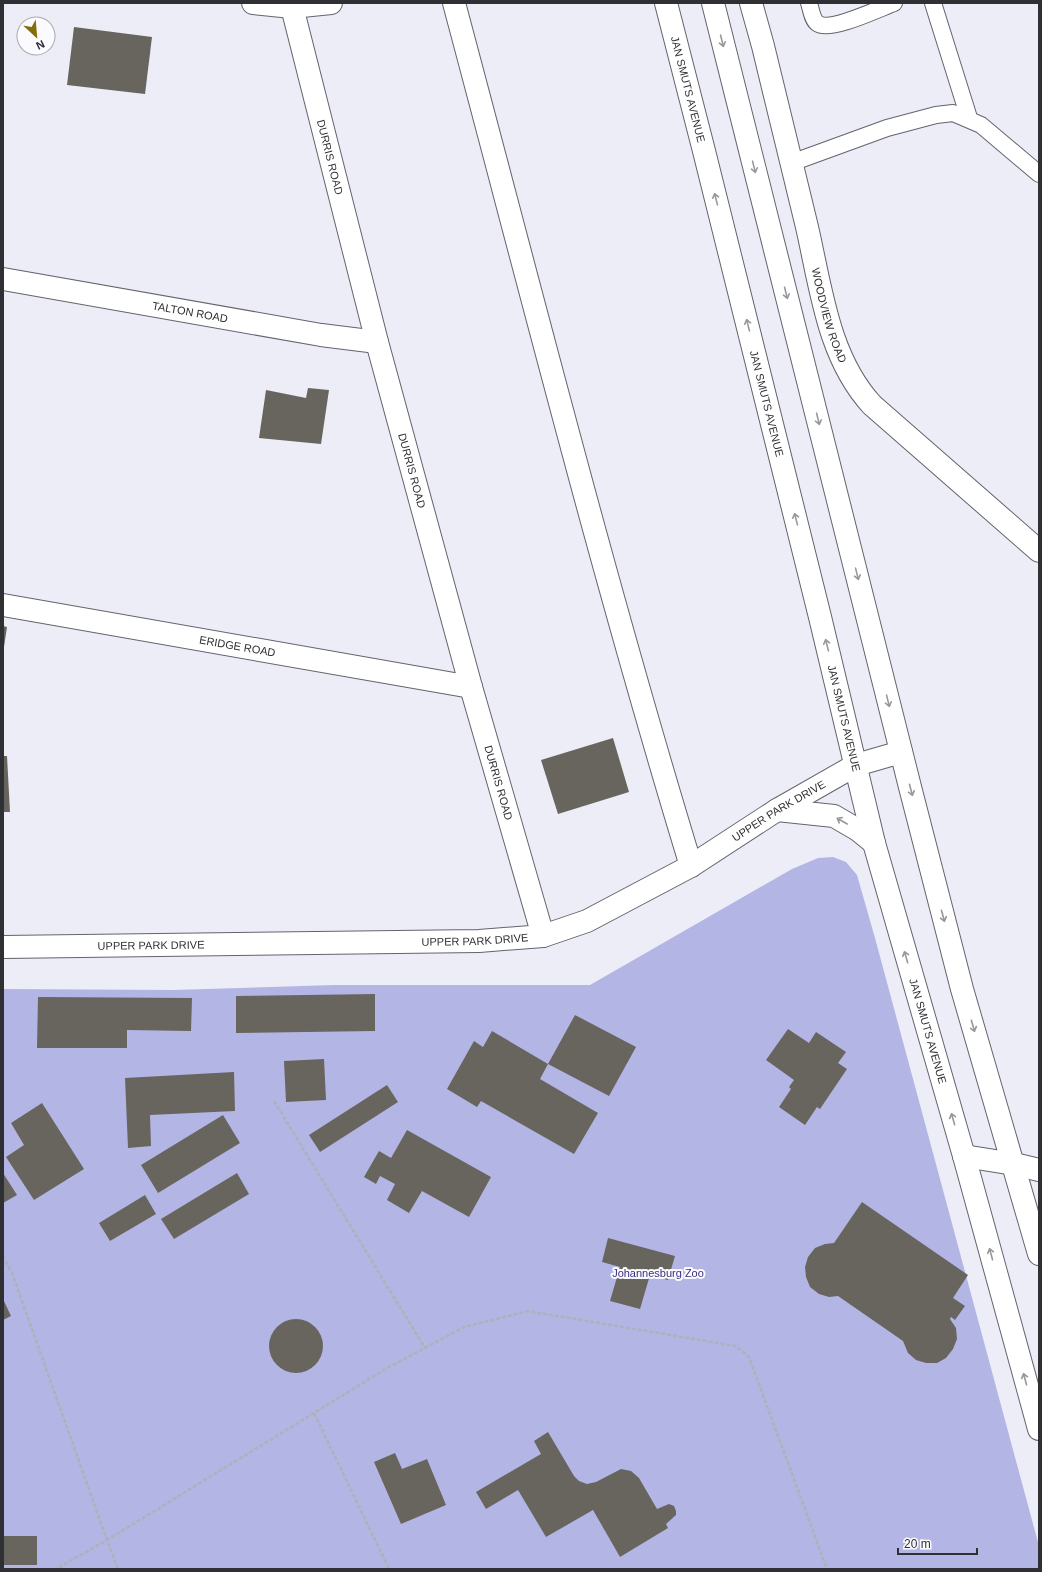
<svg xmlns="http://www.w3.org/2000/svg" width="1042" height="1572" font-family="Arial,sans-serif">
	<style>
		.green { fill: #b3b6e5 }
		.building { fill: #67655d }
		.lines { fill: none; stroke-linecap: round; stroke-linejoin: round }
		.service-casing { stroke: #63646c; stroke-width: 18 }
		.minor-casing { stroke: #63646c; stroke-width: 24 }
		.tertiary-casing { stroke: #63646c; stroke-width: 24 }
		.secondary-casing { stroke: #63646c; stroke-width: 24 }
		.path { stroke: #afb0b8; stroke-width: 2.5; stroke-dasharray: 4 2; stroke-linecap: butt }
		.service { stroke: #fff; stroke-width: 16 }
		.minor { stroke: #fff; stroke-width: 22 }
		.tertiary { stroke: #fff; stroke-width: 22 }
		.secondary { stroke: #fff; stroke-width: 22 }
		.oneway { stroke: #979899 }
		.labels { text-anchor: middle; stroke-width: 4; stroke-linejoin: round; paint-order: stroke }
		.street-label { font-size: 11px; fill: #2f3033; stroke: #fbfbff }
		.park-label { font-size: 11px; fill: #363080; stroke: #fbfbff }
	</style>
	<rect width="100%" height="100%" fill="#ecedf7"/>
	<!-- green -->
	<path class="green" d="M833,857L846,862L857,875L875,938L1039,1546V1569H3V989L173,990L334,985H590L792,869L818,858Z"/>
	<!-- building -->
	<g class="building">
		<path d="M74,27L152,37L145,94L67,85Z"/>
		<path d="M308,388L329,390L321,444L259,438L266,390L306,398Z"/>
		<path d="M3,626L7,627L4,647H3Z"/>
		<path d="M613,738L629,792L558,814L541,760Z"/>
		<path d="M3,756H7L10,812H3Z"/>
		<path d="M375,994V1031L236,1033V996Z"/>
		<path d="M38,997L192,998L191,1031L127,1030V1048H37Z"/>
		<path d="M575,1015L636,1047L609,1096L548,1064Z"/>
		<path d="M788,1029L809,1043L816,1032L846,1052L838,1063L847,1069L820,1109L817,1107L805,1125L779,1107L791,1089L789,1087L794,1080L766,1060Z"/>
		<path d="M492,1031L548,1064L540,1079L598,1113L574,1154L481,1101L477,1107L447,1089L474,1041L483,1047Z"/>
		<path d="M324,1059L326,1100L286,1102L284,1061Z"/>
		<path d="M234,1072L235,1111L150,1115L151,1146L128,1148L125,1078Z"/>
		<path d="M387,1085L398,1102L320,1152L309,1135Z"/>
		<path d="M42,1103L84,1169L34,1200L6,1157L24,1145L11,1123Z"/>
		<path d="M223,1115L240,1143L158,1193L141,1165Z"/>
		<path d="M407,1130L491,1177L469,1217L422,1191L409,1213L387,1200L395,1184L380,1176L376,1184L364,1177L379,1151L391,1158Z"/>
		<path d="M3,1173L17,1195L3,1203Z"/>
		<path d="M237,1173L249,1194L174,1239L161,1219Z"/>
		<path d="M145,1195L156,1214L110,1241L99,1223Z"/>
		<path d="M862,1202L968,1275L953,1298L965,1306L955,1320L951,1317L950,1319L956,1328L957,1339L953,1349L946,1358L937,1363H926L916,1360L908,1353L903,1341L838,1296L829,1297L819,1294L810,1287L806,1277L805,1267L808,1257L815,1248L825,1244L834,1243Z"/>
		<path d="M608,1238L675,1256L668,1280L650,1275L640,1309L610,1301L620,1267L602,1262Z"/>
		<path d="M3,1299L11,1316L3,1320Z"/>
		<circle cx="296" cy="1346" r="27"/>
		<path d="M548,1432L574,1476L579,1481L587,1484L596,1482L621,1469L631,1471L639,1478L657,1509L669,1504L674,1506L676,1511V1515L666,1524L668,1528L620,1557L593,1510L546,1537L518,1490L486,1509L476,1492L541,1454L534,1441Z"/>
		<path d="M395,1453L402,1469L427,1459L446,1505L401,1524L374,1462Z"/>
		<rect x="3" y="1536" width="34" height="29"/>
	</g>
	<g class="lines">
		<defs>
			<g id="service">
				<path d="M809,3C811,9 812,19 817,23C829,33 880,8 894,3"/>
				<path d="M933,3L969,118"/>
				<path d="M791,163L887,128L936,115L953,113L981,125L1039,174"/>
			</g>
			<g id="minor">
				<path d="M253,3L292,7L331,3"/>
				<path id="s1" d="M291,3L377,342L471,687L543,936"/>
				<path d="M454,3C531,291 604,581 691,866"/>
				<path id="s2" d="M751,3L763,46C778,106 792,167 807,227C821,288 828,357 872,405L1039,551"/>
				<path id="s3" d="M3,279L321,335L377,342"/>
				<path id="s4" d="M3,605L471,687"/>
			</g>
			<path id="tertiary" d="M964,1156L1014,1164L1039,1170"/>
			<g id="secondary">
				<path id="s5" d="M666,3L704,151L820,617L874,843L964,1156L1039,1429"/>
				<path d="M713,3L910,787L962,989L1039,1254"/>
				<path d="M777,810L834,816L858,830L874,843"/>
				<path id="s6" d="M3,947L479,941L543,936L587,921L691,866L777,810L856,765L901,752"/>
			</g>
		</defs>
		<!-- service casing -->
		<use href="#service" class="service-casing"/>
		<!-- minor casing -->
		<use href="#minor" class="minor-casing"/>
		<!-- tertiary casing -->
		<use href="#tertiary" class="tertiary-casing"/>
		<!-- secondary casing -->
		<use href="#secondary" class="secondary-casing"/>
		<!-- path -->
		<g class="path">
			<path d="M274,1101L425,1348"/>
			<path d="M3,1256L12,1273L107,1540L56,1569"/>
			<path d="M314,1413L389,1569"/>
			<path d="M118,1569L107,1540L389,1367L464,1327L528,1311L736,1346L749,1357L827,1569"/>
		</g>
		<!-- service -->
		<use href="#service" class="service"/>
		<!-- minor -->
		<use href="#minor" class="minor"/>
		<!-- tertiary -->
		<use href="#tertiary" class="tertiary"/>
		<!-- secondary -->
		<use href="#secondary" class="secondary"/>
	</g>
	<!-- one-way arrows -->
	<defs><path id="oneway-shaft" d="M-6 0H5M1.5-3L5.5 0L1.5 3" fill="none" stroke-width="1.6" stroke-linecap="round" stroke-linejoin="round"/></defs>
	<g class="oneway">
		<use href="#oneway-shaft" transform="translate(722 41) rotate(76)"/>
		<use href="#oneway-shaft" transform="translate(754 167) rotate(76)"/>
		<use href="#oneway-shaft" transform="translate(716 199) rotate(-104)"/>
		<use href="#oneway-shaft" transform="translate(786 293) rotate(76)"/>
		<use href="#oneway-shaft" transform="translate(748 325) rotate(-104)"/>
		<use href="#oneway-shaft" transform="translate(818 419) rotate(76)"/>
		<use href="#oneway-shaft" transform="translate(796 519) rotate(-104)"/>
		<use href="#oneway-shaft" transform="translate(857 574) rotate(76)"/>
		<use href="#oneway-shaft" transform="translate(827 645) rotate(-104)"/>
		<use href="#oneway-shaft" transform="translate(888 701) rotate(76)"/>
		<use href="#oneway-shaft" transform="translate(911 790) rotate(75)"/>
		<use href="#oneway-shaft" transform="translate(842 821) rotate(-150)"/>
		<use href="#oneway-shaft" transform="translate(943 916) rotate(75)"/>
		<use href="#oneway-shaft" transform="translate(906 957) rotate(-106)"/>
		<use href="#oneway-shaft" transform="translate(973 1026) rotate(74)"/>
		<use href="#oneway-shaft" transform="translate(953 1119) rotate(-106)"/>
		<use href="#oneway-shaft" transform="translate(991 1254) rotate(-105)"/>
		<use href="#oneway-shaft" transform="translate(1025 1379) rotate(-105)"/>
	</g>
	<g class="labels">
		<!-- street labels -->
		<g class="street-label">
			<text dy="4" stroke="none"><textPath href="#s5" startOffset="89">JAN SMUTS AVENUE</textPath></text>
			<text dy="4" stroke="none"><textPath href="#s1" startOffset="159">DURRIS ROAD</textPath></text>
			<text dy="4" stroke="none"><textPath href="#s3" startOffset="190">TALTON ROAD</textPath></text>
			<text dy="4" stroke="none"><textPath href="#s2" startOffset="322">WOODVIEW ROAD</textPath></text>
			<text dy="4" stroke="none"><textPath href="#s5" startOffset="413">JAN SMUTS AVENUE</textPath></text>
			<text dy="4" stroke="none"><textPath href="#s1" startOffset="483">DURRIS ROAD</textPath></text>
			<text dy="4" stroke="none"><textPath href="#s4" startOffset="238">ERIDGE ROAD</textPath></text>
			<text dy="4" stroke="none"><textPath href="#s5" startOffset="737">JAN SMUTS AVENUE</textPath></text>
			<text dy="4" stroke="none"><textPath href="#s1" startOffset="807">DURRIS ROAD</textPath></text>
			<text dy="4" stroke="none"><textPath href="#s6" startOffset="808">UPPER PARK DRIVE</textPath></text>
			<text dy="4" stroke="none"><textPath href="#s6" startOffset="472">UPPER PARK DRIVE</textPath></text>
			<text dy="4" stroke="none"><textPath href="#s6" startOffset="148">UPPER PARK DRIVE</textPath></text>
			<text dy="4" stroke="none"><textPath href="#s5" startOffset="1061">JAN SMUTS AVENUE</textPath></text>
		</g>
		<!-- park labels -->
		<g class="park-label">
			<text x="658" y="1277">Johannesburg Zoo</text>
		</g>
	</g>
	<!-- border -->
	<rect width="1042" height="1572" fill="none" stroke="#2f3033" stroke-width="8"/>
	<!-- north arrow -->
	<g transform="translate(36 36) rotate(154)"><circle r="19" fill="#fbfbff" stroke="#a9aaad"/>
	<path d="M0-3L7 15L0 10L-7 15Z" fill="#836e0b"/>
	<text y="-6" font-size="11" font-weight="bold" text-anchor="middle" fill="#2f3033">N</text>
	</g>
	<!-- scale -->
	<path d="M898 1548v6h79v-6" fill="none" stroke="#2f3033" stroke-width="2"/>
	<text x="904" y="1548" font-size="12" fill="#2f3033" stroke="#fbfbff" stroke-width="3" paint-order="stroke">20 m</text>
</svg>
